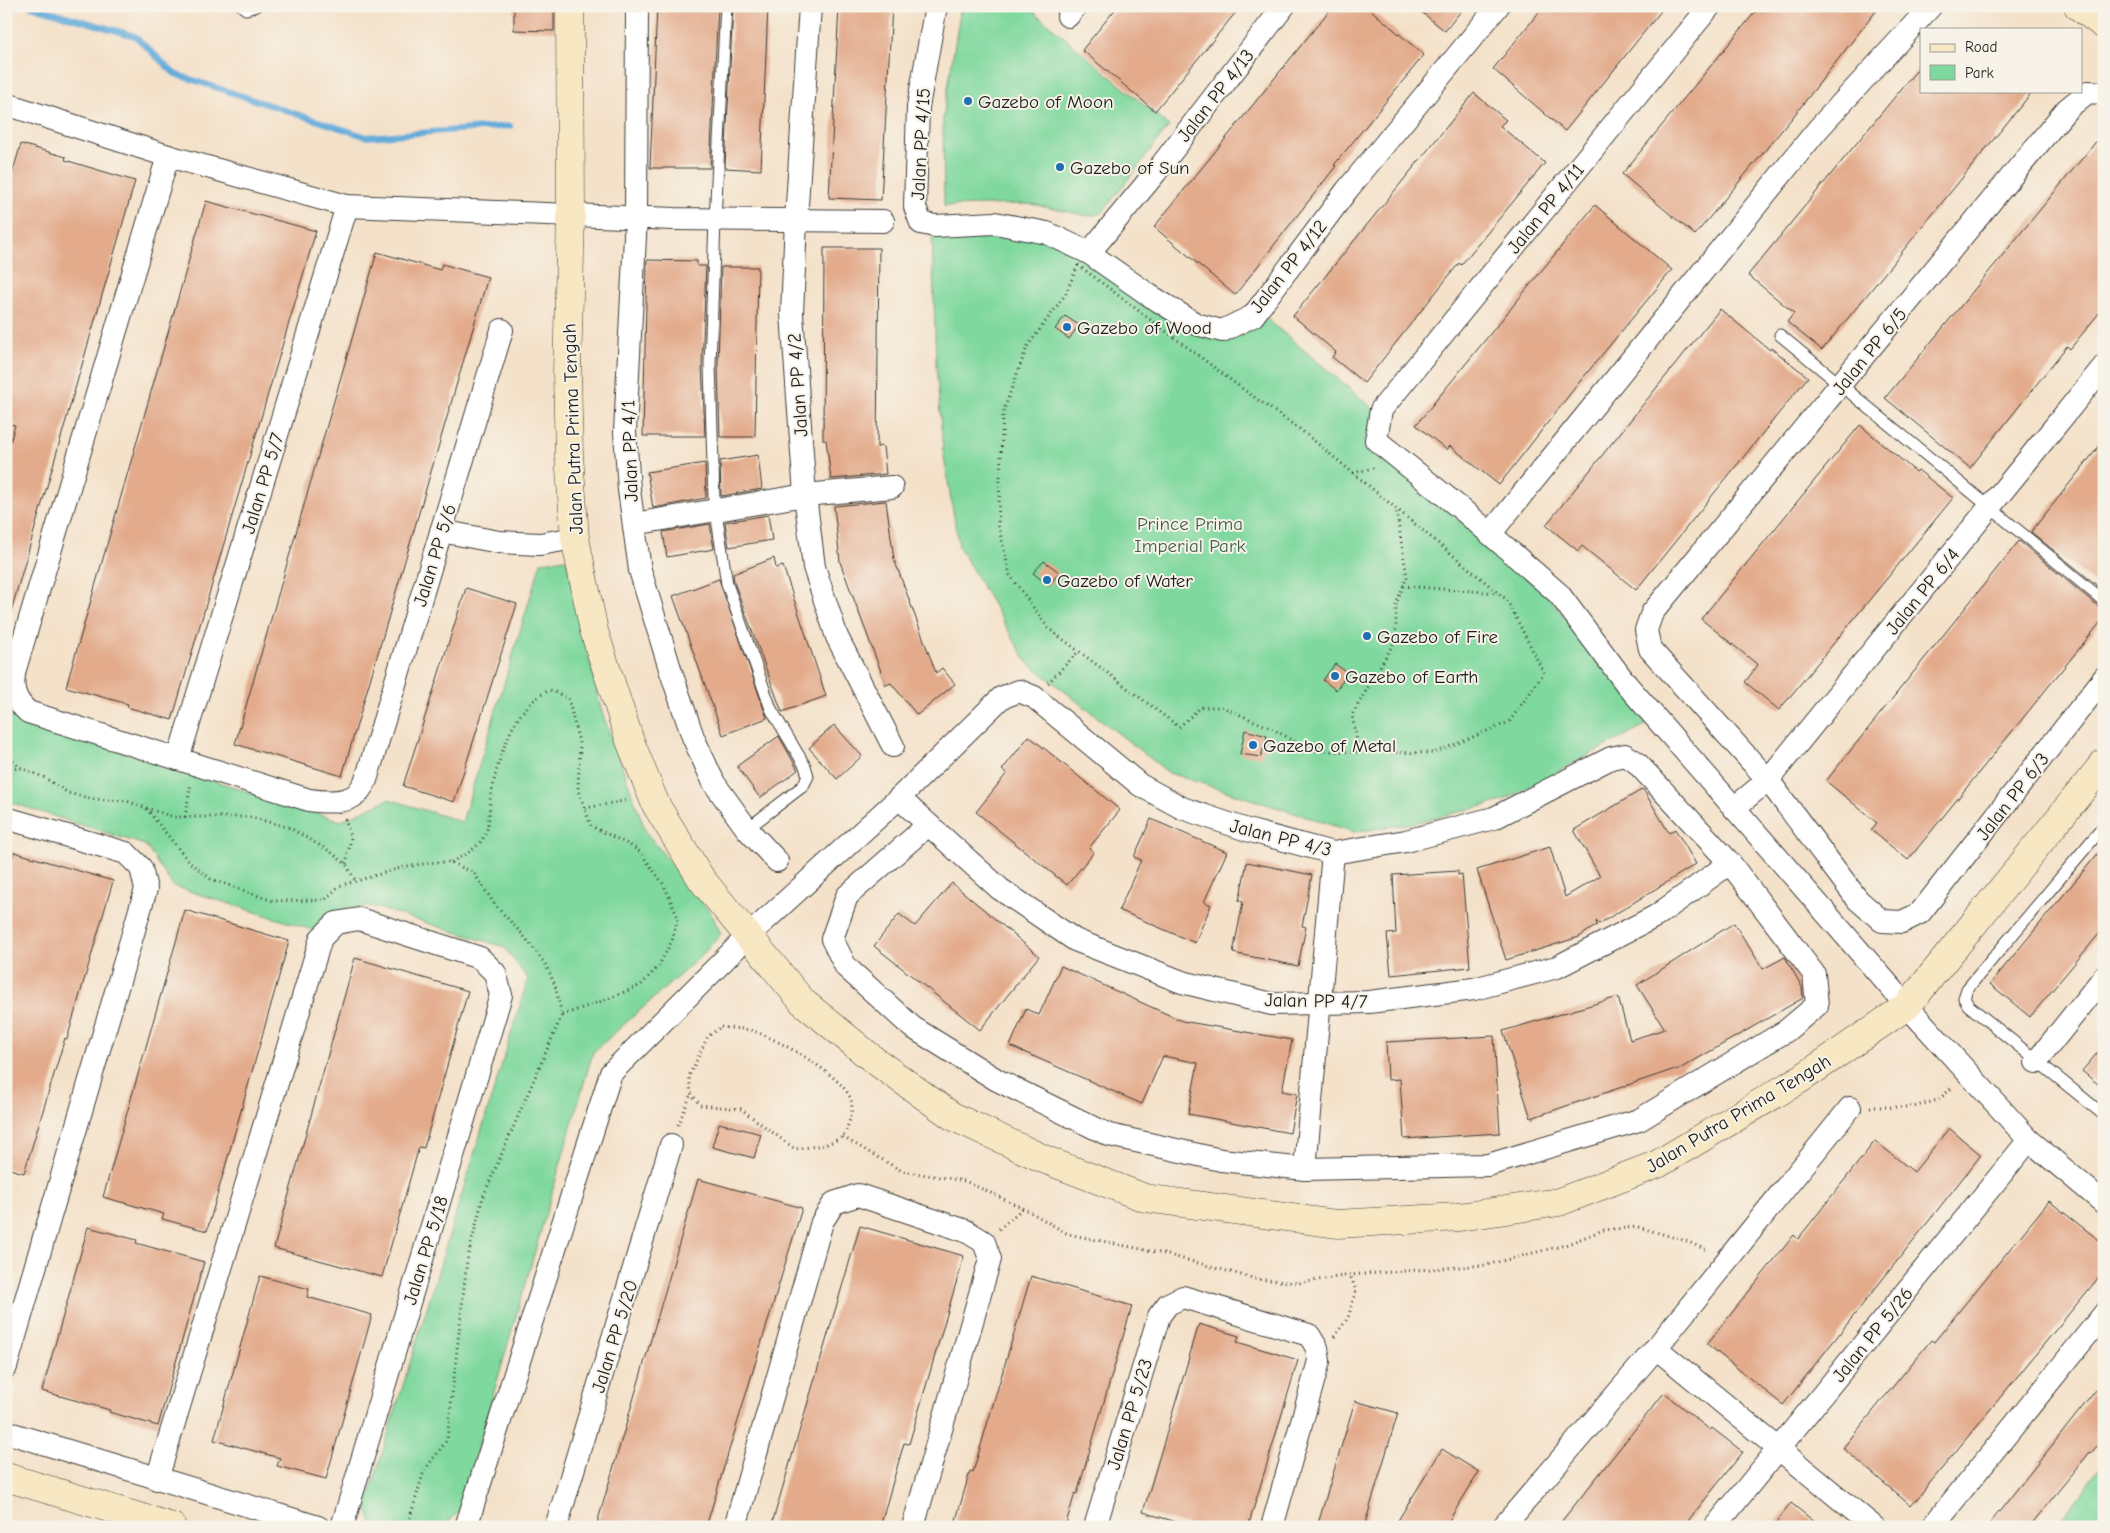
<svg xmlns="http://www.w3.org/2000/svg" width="2110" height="1533" font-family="'Comic Neue',sans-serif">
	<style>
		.green { fill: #7fd89e; stroke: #4e7a5d }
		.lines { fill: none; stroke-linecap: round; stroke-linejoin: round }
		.stream { stroke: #64abda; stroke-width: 6 }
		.building { fill: #e3ab8c }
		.lane-casing { stroke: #3c3a36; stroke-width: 13 }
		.street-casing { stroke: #3c3a36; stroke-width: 24 }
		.secondary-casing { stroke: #3c3a36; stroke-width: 29 }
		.path { stroke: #3c3a36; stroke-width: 3; stroke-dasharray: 1 4; stroke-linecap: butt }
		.lane { stroke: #fff; stroke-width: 11 }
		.street { stroke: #fff; stroke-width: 22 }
		.secondary { stroke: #f7e8c3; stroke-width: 28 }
		.poi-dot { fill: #1f6fb2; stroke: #f7f3e8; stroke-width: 2 }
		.labels { text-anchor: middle; stroke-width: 4; stroke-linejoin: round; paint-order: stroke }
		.street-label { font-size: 19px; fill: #1c1c1c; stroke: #f7f3e8 }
		.poi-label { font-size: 19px; fill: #1c1c1c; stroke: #f7f3e8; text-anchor: start }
		.park-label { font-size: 19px; fill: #3f5e4a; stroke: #f7f3e8 }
	</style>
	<rect width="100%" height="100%" fill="#f7f3e8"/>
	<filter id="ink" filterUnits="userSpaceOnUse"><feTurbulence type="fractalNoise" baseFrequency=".02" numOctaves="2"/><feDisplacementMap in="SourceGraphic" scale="10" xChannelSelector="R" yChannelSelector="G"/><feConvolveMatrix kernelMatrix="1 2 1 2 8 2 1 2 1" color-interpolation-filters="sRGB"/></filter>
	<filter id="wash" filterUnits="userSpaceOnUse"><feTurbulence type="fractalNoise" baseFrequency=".0096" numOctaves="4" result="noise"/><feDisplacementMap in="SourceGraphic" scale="20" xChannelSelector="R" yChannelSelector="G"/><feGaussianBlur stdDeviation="1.12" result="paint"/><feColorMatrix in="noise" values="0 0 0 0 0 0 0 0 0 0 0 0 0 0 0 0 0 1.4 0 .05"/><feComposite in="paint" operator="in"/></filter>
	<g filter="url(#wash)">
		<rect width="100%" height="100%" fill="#f4e1c9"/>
		<!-- green -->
		<g class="green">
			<path d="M961,6H1027L1169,126L1102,213L1088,216L1031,204L944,206L943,118Z"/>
			<path d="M932,231L1044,235L1229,336L1267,319L1376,411L1375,451L1532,577L1651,722L1503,801L1414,823L1354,832L1169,773L1027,662L959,547L943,451L936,365Z"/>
			<path d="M566,559L601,709L646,832L712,915L721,934L700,957L593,1052L459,1512L443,1527H375L373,1526L366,1506L528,979L504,947L372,906L347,909L316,931L173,886L145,845L6,801V706L10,716L341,821L389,799L462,822L541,562Z"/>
			<path d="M2104,1464V1527H2054Z"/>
		</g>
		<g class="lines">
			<!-- stream -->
			<path class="stream" d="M31,6L135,36L175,74L367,137L510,126"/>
		</g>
		<g id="blocks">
			<!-- building -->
			<g class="building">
				<path d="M514,6H554V31L514,30Z"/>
				<path d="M657,6H718L710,168H650Z"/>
				<path d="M733,6H768L761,170L725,168Z"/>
				<path d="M839,6H892L881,200L829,198Z"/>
				<path d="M1118,6H1241L1155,111L1082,50Z"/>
				<path d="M1333,6H1366L1424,55L1334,165L1336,166L1235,295L1154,227Z"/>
				<path d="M1414,6H1465L1445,31Z"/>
				<path d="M1544,6H1665L1565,131L1493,69Z"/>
				<path d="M1760,6H1880L1792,118L1695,235L1622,174Z"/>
				<path d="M1921,65V91H2033L1822,350L1787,322L1794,313L1748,275Z"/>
				<path d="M1474,93L1506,120L1500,126L1545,163L1461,265L1459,263L1364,383L1332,357L1336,352L1293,316Z"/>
				<path d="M2104,132V307L2070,349L2067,346L1970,468L1885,398Z"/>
				<path d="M21,144L66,157L65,160L135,181L11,611H6V457L15,425L6,424V194Z"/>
				<path d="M206,201L316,231L172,720L127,707L128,704L66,687Z"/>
				<path d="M1595,205L1672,270L1577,385L1499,485L1450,446L1447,450L1416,425Z"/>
				<path d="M824,248H879L877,447L883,446L886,474L831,479L826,440H823Z"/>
				<path d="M377,252L440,270L442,264L488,277L342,776L235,744Z"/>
				<path d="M647,260L697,261V266H706L702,365L705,436H643Z"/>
				<path d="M721,267H758L755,437H720L718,365Z"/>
				<path d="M1720,309L1770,350L1771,348L1808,377L1636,590L1582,546L1578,551L1546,525Z"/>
				<path d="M1065,316L1079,325L1069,339L1055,329Z"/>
				<path d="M1860,425L1916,472L1918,470L1953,498L1779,710L1745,682L1758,665L1701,619Z"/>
				<path d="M2104,440V591L2031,532Z"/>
				<path d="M758,455L762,489L721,496L720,461Z"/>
				<path d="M705,463L706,498L653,508L647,472Z"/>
				<path d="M886,501L894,559L936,673L942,668L955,684L917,715L891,683L886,685L840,562L834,506Z"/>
				<path d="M768,515L772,540L729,547L725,522Z"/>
				<path d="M710,524L714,549L667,557L663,532Z"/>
				<path d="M2019,541L2099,607L2104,608V618L1908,860L1871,830L1877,823L1826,781Z"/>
				<path d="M774,558L776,568L783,566L826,696L782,712L734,582L733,574Z"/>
				<path d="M1044,561L1059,572L1049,586L1033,573Z"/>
				<path d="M719,579L767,718L723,735L673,596Z"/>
				<path d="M466,588L517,604L454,802L403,786Z"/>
				<path d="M1335,664L1348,673L1336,690L1323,680Z"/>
				<path d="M834,725L862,756L837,779L809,748Z"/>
				<path d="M1245,730L1267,736L1261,757L1240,754Z"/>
				<path d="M779,736L798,770L760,798L737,766Z"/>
				<path d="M1029,736L1120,810L1089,848L1094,852L1067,885L976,812L1007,773L1002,770Z"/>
				<path d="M1643,789L1669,833L1675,829L1696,864L1599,924L1596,921L1597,925L1579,937L1506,960L1477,870L1550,847L1565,897L1600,876L1574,830Z"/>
				<path d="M1151,819L1227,852L1204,902L1211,905L1195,943L1119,910L1141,860L1134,857Z"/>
				<path d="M2104,846V928L2030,1017L1990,984Z"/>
				<path d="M14,852L113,881L67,1039L65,1038L24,1173L6,1168V1103L12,1083L6,1082V878Z"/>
				<path d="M1247,862L1312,875L1302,926L1306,927L1298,966L1233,953L1243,902L1239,901Z"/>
				<path d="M1458,871V875L1462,874L1470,967L1391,975L1387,934L1396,933L1393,875Z"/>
				<path d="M952,883L1039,956L980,1030L874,946L899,914L915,926Z"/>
				<path d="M185,910L289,941L207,1231L162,1219L164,1214L103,1197Z"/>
				<path d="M1734,923L1763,969L1785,957L1802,987L1803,998L1676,1071L1675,1069L1531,1118L1503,1031L1618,997L1630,1040L1665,1029L1637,985Z"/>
				<path d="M355,958L468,991L424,1148L419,1147L382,1277L274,1248Z"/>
				<path d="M1061,966L1182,1021L1292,1040L1282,1091L1297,1094L1290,1133L1188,1114L1198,1063L1163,1056L1142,1104L1010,1046L1026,1009L1039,1015Z"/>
				<path d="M1494,1036L1500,1133L1404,1139L1400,1079L1388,1080L1386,1042Z"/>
				<path d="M2104,1045V1089L2082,1071Z"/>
				<path d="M719,1123L761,1134L754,1158L712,1147Z"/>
				<path d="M1949,1128L1981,1155L1783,1405L1707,1344L1794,1235L1798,1239L1875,1141L1914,1172Z"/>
				<path d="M698,1179L802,1208L706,1527H596Z"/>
				<path d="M2049,1201L2104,1244V1271L1911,1506L1843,1448L1931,1340L1934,1342Z"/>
				<path d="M860,1226L964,1256L909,1444L904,1443L880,1527H771Z"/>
				<path d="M88,1227L137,1240L136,1243L204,1262L158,1426L109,1412L110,1410L42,1391Z"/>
				<path d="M260,1276L309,1289L307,1297L372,1315L326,1479L277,1466L280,1458L214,1440Z"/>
				<path d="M1031,1276L1132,1306L1077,1494L1075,1493L1065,1527H954L970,1471L973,1472Z"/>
				<path d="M1199,1324L1239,1336L1237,1342L1298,1360L1248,1527H1193L1143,1512Z"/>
				<path d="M2104,1380V1438L2091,1453L2090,1452L2029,1527H1987Z"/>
				<path d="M1664,1393L1710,1430L1712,1428L1743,1452L1683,1527H1557Z"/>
				<path d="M1355,1401L1398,1413L1364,1527H1317Z"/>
				<path d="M1442,1449L1479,1472L1445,1527H1394Z"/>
				<path d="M1791,1503L1821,1527H1773Z"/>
			</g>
		</g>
	</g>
	<g filter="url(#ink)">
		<use href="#blocks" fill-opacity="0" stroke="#3c3a36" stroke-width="1"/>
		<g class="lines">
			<defs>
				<g id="lane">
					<path d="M242,6L246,9L256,6"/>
					<path d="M726,6L715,220L710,365L714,499L727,584L771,709L805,766L808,776L803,786L747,829"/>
					<path d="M1780,335L2104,601"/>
					<path d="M2104,826L1967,989L1964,998L1968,1005L2104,1115"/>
				</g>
				<g id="street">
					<path d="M637,6L636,217L625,432L629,490L640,570L671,672L693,737L714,783L747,829L777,861"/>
					<path d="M810,6L796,220L792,314L805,495L814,567L837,637L893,746"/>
					<path d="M936,6L918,107L915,207L921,223L935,226L995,223L1047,233L1089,253L1149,295L1196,324L1222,331L1253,316L1347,190L1498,6"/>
					<path d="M1710,6L1381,410L1376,440L1465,512L1559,594L1627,685L1907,1006L2029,1140L2104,1203"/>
					<path d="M1068,16L1076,6"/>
					<path d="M2104,93L2088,92L2067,109L1652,613L1646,630L1650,649L1768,780L1858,900L1882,921L1902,922L1920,913L2104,678"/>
					<path d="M6,104L168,156L347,206L674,219L883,221"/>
					<path d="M168,156L15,669C11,688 14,699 28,712L309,800C324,802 344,804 357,794C360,790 364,784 366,780L502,330"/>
					<path d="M1089,253L1156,172L1284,6"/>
					<path d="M634,524L805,495L892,487"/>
					<path d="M441,531L499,542L540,544L575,538"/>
					<path d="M1490,534L1818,129L1931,6"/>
					<path d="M178,759L347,206"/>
					<path d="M899,798L1000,889L1075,940L1182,982L1272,1004L1369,1002L1474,989L1557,967L1656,916L1730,863"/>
					<path d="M1734,808L1768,780L2104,366"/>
					<path d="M6,818L126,853L141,868L146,889L6,1367"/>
					<path d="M2036,1062L2104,977"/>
					<path d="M1305,1169L1333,853"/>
					<path d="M1656,1348L1874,1527"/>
					<path d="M6,1432L318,1527"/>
					<path d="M157,1479L321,938L336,923L359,919L480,958L495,973L501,995L342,1527"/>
					<path d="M466,1527L611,1073L748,936L899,798L1001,698L1019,691L1034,697L1140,785L1182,808L1247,830L1333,853L1406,841L1494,818L1611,758L1625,755L1636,762L1730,863L1814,974L1817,1005L1786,1031L1639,1120L1488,1165L1305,1169L1221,1160L1109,1135L997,1080L912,1027L846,967L832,939L847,896L928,825"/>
					<path d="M556,1527L671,1145"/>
					<path d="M735,1527L822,1222L834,1203L858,1195L966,1231L984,1242L990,1259L913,1527"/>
					<path d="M1095,1527L1159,1316L1168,1304L1183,1297L1309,1335L1317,1348L1319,1361L1272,1527"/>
					<path d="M1503,1527L1656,1348L1850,1108"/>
					<path d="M1715,1527L2029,1140"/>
					<path d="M1932,1527L2104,1314"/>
				</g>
				<g id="secondary">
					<path d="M570,6L571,214L567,374L569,455L575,538L594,631L630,741L656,805L702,880L803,1002L874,1060L952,1116L1046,1160L1145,1198L1337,1224L1459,1217L1559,1202L1658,1164L1802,1078L1907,1006L2104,763"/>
					<path d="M2078,6L2104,25"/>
					<path d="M6,1477L172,1527"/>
				</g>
			</defs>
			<!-- lane casing -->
			<use href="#lane" class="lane-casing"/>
			<!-- street casing -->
			<use href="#street" class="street-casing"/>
			<!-- secondary casing -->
			<use href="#secondary" class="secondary-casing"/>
			<!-- path -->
			<g class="path">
				<path d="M1078,265L1244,390L1301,430L1507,600L1544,673L1509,722L1434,753L1310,751L1273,729L1222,707H1201L1179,727L1048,628L1010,575L998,524L1003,412L1027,347L1065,295Z"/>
				<path d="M1353,473L1377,467"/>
				<path d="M1403,586L1498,593"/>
				<path d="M1048,683L1079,651"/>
				<path d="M1359,753L1352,715L1396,639V604L1407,577L1396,509"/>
				<path d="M6,754L19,767L45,778L68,793L93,799L127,801L146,808L189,862L211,879L273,901L325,900L339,886L404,867L436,862H450L474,873L495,905L524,936L546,965L555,985L562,1015L483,1197L467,1261L447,1440L424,1471L407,1527"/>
				<path d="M6,773L19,767"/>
				<path d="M146,808L174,817H251L290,828L331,852L346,864L355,880"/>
				<path d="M585,808L629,800"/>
				<path d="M185,817L191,783"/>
				<path d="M345,819L351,838L346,864"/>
				<path d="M451,862C465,855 479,848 486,833C490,821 489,806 491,794C499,757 512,707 550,690L568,698L580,746L578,790L591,826L630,845L640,852L664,885L678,918L672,941L658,967L641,985L608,999L562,1015"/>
				<path d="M721,1027C732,1029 745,1028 756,1032C779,1040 844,1076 851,1100C854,1113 848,1125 843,1137L825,1145L795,1149L741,1109L700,1105L691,1093L689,1076L708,1036Z"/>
				<path d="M1870,1107H1913L1938,1100L1953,1087"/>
				<path d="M678,1125L691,1094"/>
				<path d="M843,1137L902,1171L965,1181L1023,1208L1068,1234L1165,1254L1256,1279L1299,1283L1350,1275L1486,1265L1565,1245L1603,1230L1638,1227L1686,1241L1709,1251"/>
				<path d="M999,1229L1023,1208"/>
				<path d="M1334,1337L1348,1318L1356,1290L1350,1275"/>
			</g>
			<!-- lane -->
			<use href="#lane" class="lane"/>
			<!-- street -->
			<use href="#street" class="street"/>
			<!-- secondary -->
			<use href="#secondary" class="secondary"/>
		</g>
	</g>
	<!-- markers -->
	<g class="poi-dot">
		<circle cx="968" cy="101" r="5"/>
		<circle cx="1060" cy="167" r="5"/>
		<circle cx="1067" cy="327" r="5"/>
		<circle cx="1047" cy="580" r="5"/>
		<circle cx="1367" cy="636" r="5"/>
		<circle cx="1335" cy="676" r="5"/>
		<circle cx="1253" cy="745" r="5"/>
	</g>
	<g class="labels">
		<!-- street labels -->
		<g class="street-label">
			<text transform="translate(1215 95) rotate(-52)" y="7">Jalan PP 4/13</text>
			<text transform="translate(920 144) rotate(-87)" y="7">Jalan PP 4/15</text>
			<text transform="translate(1545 208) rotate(-51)" y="7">Jalan PP 4/11</text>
			<text transform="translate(1288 266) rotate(-52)" y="7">Jalan PP 4/12</text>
			<text transform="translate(1869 351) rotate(-51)" y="7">Jalan PP 6/5</text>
			<text transform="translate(797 385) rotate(-94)" y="7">Jalan PP 4/2</text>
			<text transform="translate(572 429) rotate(-92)" y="7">Jalan Putra Prima Tengah</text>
			<text transform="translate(629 451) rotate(-92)" y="7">Jalan PP 4/1</text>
			<text transform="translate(262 483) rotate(-73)" y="7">Jalan PP 5/7</text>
			<text transform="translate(434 555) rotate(-73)" y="7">Jalan PP 5/6</text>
			<text transform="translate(1922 591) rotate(-51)" y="7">Jalan PP 6/4</text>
			<text transform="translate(2012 796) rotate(-52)" y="7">Jalan PP 6/3</text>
			<text transform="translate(1281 837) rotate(14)" y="7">Jalan PP 4/3</text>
			<text transform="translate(1316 1000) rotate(1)" y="7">Jalan PP 4/7</text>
			<text transform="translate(1738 1113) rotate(-31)" y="7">Jalan Putra Prima Tengah</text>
			<text transform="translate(425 1250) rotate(-73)" y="7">Jalan PP 5/18</text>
			<text transform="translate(1872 1334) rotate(-51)" y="7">Jalan PP 5/26</text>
			<text transform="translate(614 1336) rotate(-73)" y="7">Jalan PP 5/20</text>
			<text transform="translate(1129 1414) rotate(-73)" y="7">Jalan PP 5/23</text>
		</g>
		<!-- poi labels -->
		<g class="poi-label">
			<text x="978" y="108">Gazebo of Moon</text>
			<text x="1070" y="174">Gazebo of Sun</text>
			<text x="1077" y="334">Gazebo of Wood</text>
			<text x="1057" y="587">Gazebo of Water</text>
			<text x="1377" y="643">Gazebo of Fire</text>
			<text x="1345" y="683">Gazebo of Earth</text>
			<text x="1263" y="752">Gazebo of Metal</text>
		</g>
		<!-- park labels -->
		<g class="park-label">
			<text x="1190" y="530">Prince Prima<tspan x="1190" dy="22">Imperial Park</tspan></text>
		</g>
	</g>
	<!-- margin -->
	<rect width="2110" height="1533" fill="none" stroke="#f7f3e8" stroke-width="25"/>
	<!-- legend -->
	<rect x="1920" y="28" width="162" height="65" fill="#f7f3e8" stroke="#9f9d96"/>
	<rect x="1930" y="44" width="25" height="8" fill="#f7e8c3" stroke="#9f9d96"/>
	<text x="1965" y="52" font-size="15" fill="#1c1c1c">Road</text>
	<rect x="1930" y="65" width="25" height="15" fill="#7fd89e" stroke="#9f9d96"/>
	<text x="1965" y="78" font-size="15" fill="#1c1c1c">Park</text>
</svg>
